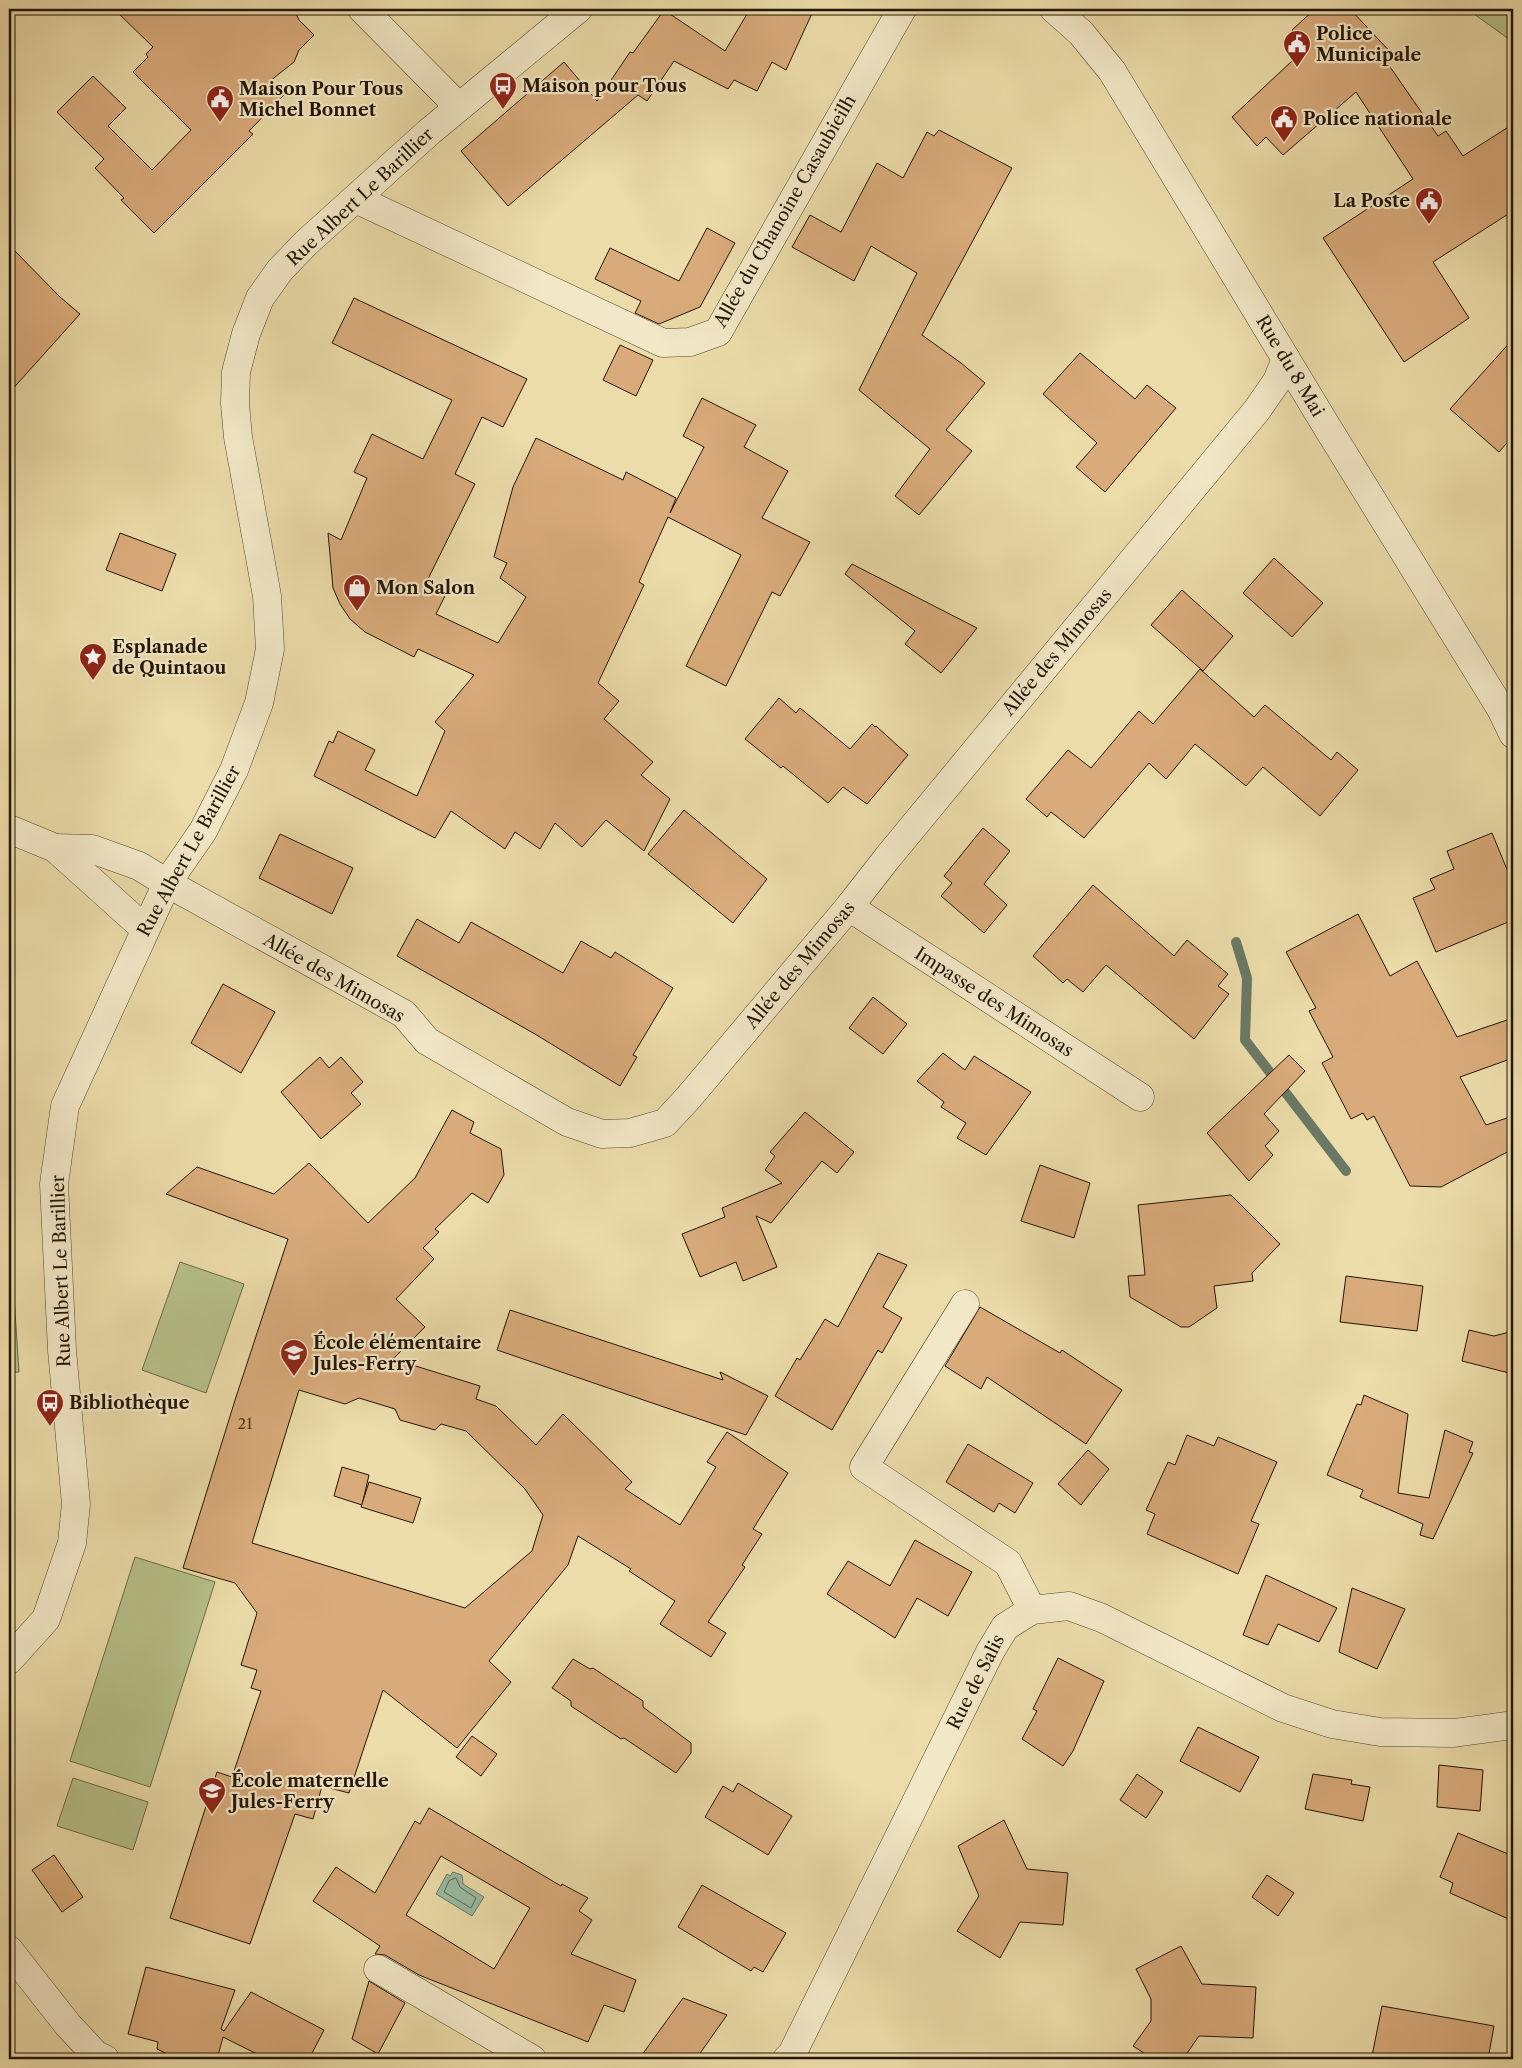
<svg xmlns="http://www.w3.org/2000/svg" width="1522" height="2068" font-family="'Libre Caslon Text',serif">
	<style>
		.green { fill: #b6c089; stroke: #6c6a48 }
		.water { fill: #99bca4; stroke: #6a7965 }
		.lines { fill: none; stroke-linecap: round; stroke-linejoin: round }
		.shore { stroke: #5e6855; stroke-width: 1 }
		.stream { stroke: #6a7965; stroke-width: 10 }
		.building { fill: #d9ab7b; stroke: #231506; fill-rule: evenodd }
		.minor-casing { stroke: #55472f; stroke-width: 29 }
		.minor { stroke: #f2e8c7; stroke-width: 28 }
		.labels { text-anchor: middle; stroke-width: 4.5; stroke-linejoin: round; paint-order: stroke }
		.number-label { font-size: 15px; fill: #503a23 }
		.poi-label { font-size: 18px; font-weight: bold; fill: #231506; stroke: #f2e8c7; text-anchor: start }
		.street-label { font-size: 18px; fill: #231506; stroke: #f2e8c7 }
	</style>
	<rect width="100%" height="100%" fill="#ebdca9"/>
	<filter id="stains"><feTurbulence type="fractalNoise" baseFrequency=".004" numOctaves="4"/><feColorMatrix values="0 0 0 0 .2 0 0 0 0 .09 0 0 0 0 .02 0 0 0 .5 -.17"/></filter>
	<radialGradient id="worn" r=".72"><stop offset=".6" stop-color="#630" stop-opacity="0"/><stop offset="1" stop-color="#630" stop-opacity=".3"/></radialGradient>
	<!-- green -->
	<g class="green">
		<path d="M1467,9H1513V42Z"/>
		<path d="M9,1220L19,1372L9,1373Z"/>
		<path d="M180,1262L244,1284L206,1393L142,1370Z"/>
		<path d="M135,1557L215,1582L150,1787L70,1761Z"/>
		<path d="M73,1778L148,1802L133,1850L57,1826Z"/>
	</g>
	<!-- water -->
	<path class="water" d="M453,1872L462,1875L463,1884L484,1897L472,1916L436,1894L447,1874L450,1876Z"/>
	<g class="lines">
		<!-- shore -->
		<path class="shore" d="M456,1878L460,1887L476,1898L471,1908L444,1892L449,1881Z"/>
		<!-- stream -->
		<path class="stream" d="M1236,942L1247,978L1245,1040L1346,1171"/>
	</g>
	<!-- building -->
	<g class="building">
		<path d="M114,9H294L299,20L314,35L299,50L294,62L270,81L285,94L249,131L253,134L154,233L121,200L124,198L95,168L104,159L57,112L93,76L126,108L108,126L152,170L191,130L133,72L148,57L146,54L153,47Z"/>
		<path d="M750,9H814L786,70L772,62L757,91L734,80L728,89L674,61L647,101L638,95L508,206L461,151L564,62L597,101L630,52L633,53L664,10L725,51Z"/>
		<path d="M1315,9H1350L1396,58L1388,64L1438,136L1446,131L1463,156L1513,124V211L1433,262L1469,318L1404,362L1323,238L1413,179L1356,92L1283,155L1266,137L1257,146L1232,117L1307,47L1292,30Z"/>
		<path d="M939,130L1012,168L922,335L961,363L985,383L946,430L972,451L919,515L895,496L930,449L859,390L917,273L871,246L854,281L792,247L810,215L841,232L877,163L903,178L927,132L934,136Z"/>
		<path d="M707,228L735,243L700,307L659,324L635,313L641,301L595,279L610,248L679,281Z"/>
		<path d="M9,245L60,297L80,314L9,393Z"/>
		<path d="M354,298L527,379L503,427L482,417L455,474L475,484L426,583L446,594L436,614L498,643L526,597L500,578L507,563L494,557L513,487L536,438L623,480L626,472L676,498L670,513L704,447L683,436L702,398L756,425L744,447L788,471L762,518L810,542L780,596L772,592L726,686L686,666L741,555L668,517L639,582L644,585L598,683L619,701L604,719L653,762L641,775L670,799L644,851L606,820L582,847L555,823L540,849L515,832L505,849L451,811L435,838L314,776L329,741L333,743L338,731L375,750L365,770L417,796L445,731L435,722L474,675L418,649L414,657L365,632L350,619L340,604L333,588L328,533L341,540L367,478L354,472L372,434L423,459L452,400L332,343Z"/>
		<path d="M1513,339V436L1499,452L1450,409Z"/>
		<path d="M620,345L653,360L636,396L603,380Z"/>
		<path d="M1080,353L1135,399L1147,385L1176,408L1105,492L1076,467L1097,443L1043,394Z"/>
		<path d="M120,533L176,554L162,591L106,570Z"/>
		<path d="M1274,558L1323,603L1292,637L1243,593Z"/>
		<path d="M852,564L977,628L941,673L905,644L915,631L845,574Z"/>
		<path d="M1182,590L1233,636L1203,671L1151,625Z"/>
		<path d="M1200,669L1254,717L1265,705L1331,760L1337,752L1358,770L1320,816L1263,767L1246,786L1195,744L1166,779L1149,763L1084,838L1051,812L1047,817L1026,799L1068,750L1091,768L1139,711L1153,724Z"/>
		<path d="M779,698L796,713L800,708L850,749L872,724L875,727L876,726L908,755L867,804L843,787L828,803L783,766L781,768L745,739Z"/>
		<path d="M684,810L767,879L733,923L648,854Z"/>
		<path d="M983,828L1010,851L984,884L1007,905L984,933L941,896L952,883L944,876Z"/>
		<path d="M1492,833L1513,884V920L1436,952L1413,898L1435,889L1430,879L1454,869L1447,851Z"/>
		<path d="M280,834L353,868L332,914L259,878Z"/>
		<path d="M1093,885L1174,956L1187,940L1228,974L1218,986L1229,994L1194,1039L1106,965L1083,992L1067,979L1063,983L1033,956Z"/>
		<path d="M1358,914L1390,976L1417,961L1457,1037L1513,1018V1058L1460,1077L1486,1125L1513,1116V1149L1441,1187L1410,1186L1374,1116L1367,1120L1363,1113L1351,1119L1322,1063L1333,1057L1309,1011L1316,1008L1286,952Z"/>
		<path d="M417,919L459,943L471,922L563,973L581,941L611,958L615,952L673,988L633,1055L637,1057L620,1086L535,1034L397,956Z"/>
		<path d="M223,984L275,1012L241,1073L191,1043Z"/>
		<path d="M873,997L907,1024L883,1054L849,1028Z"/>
		<path d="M943,1053L965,1070L974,1056L1031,1092L986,1155L957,1138L966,1123L941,1107L944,1102L917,1081Z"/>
		<path d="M1289,1055L1305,1071L1264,1114L1279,1131L1265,1146L1273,1155L1249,1181L1207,1133Z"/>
		<path d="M320,1057L329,1068L341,1057L363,1082L351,1093L361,1104L321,1139L281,1092Z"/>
		<path d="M452,1110L474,1122L470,1133L501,1149L504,1175L488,1203L472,1193L435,1229L439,1232L423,1248L434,1259L396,1299L425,1327L393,1359L480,1386L476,1399L496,1406L536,1445L563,1414L632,1482L625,1489L680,1525L716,1467L707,1462L727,1432L788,1473L753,1529L762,1534L742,1565L745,1567L708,1622L726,1633L711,1657L660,1624L675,1601L629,1571L631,1569L578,1536L568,1565L489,1661L511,1682L457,1748L383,1690L349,1793L322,1786L313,1819L295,1814L250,1944L170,1918L217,1772L232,1777L261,1691L251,1688L257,1670L241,1665L257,1613L235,1583L183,1568L236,1397L288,1239L166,1194L197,1167L274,1194L309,1163L368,1223L415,1178ZM299,1390L345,1404L359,1398L395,1409L400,1420L435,1430L441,1424L466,1431L525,1489L543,1515L532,1551L465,1608L252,1543Z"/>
		<path d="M805,1112L854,1152L837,1173L822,1161L771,1223L756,1216L777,1267L743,1281L736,1262L700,1277L682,1234L725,1217L722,1208L782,1183L765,1170L775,1156L770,1152Z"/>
		<path d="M1040,1165L1090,1183L1074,1238L1021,1221Z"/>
		<path d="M1231,1195L1280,1244L1252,1273L1253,1281L1214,1286L1217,1308L1189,1327H1181L1130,1297L1128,1276L1145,1275L1138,1205Z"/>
		<path d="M878,1253L907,1265L883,1307L902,1318L882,1353L878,1350L832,1430L775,1396L797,1358L800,1360L825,1319L838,1327Z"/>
		<path d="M1346,1276L1423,1286L1417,1331L1340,1322Z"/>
		<path d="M980,1307L1060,1353L1062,1350L1122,1390L1086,1444L987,1377L981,1389L945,1366Z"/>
		<path d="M510,1310L723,1380L720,1372L768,1396L746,1435L497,1350Z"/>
		<path d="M1469,1330L1494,1336L1513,1331V1374L1462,1361Z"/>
		<path d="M1364,1395L1408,1414L1398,1493L1429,1498L1445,1430L1473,1442L1469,1452L1473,1453L1433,1539L1420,1535L1423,1524L1360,1497L1363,1490L1327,1475L1357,1404L1361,1405Z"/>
		<path d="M1187,1435L1214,1446L1218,1437L1277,1462L1251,1521L1259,1524L1238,1574L1147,1534L1155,1514L1146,1510L1168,1462L1175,1465Z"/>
		<path d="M968,1444L1033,1483L1015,1513L999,1503L994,1512L946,1482Z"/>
		<path d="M1088,1450L1109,1469L1081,1505L1058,1484Z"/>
		<path d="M342,1467L369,1475L362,1505L334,1496Z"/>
		<path d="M369,1482L421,1498L413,1523L361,1507Z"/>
		<path d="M915,1540L972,1572L948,1616L917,1598L895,1638L827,1594L848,1561L890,1586Z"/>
		<path d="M1266,1575L1337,1608L1319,1642L1278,1624L1268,1645L1243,1635Z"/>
		<path d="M1352,1588L1405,1609L1377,1669L1339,1652Z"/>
		<path d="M1058,1658L1104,1681L1073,1751L1063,1766L1022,1739L1037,1711L1033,1709Z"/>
		<path d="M573,1659L590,1669L593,1668L643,1701V1707L691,1743V1753L676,1773L624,1738L621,1739L571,1706V1701L552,1688Z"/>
		<path d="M1198,1727L1259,1757L1240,1792L1180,1761Z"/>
		<path d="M472,1736L497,1754L481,1776L456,1757Z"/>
		<path d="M1439,1765L1483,1770L1480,1811L1437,1807Z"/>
		<path d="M1137,1774L1163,1792L1146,1818L1120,1800Z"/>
		<path d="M1313,1774L1352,1780L1351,1784L1370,1787L1363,1821L1305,1809Z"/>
		<path d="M738,1783L792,1816L768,1855L705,1817L723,1786L733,1792Z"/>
		<path d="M429,1808L561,1886L562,1884L588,1898L579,1911L592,1920L571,1954L636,1980L624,2012L604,2005L588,2042L419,1975L385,1955L375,1954L380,1946L313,1901L336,1867L375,1893L415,1821L420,1824ZM441,1856L530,1908L494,1969L406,1915Z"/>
		<path d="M1004,1820L1027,1869L1068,1873L1063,1925L1020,1922L1000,1958L957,1931L979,1896L958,1846Z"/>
		<path d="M1458,1833L1513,1856V1921L1450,1893L1453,1883L1440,1877Z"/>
		<path d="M54,1855L83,1897L62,1912L32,1870Z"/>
		<path d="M1267,1875L1294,1893L1278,1916L1252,1897Z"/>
		<path d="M702,1885L786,1933L763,1972L754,1967L751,1971L678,1927Z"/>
		<path d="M1181,1946L1202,1984L1256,1987L1253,2038L1199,2036L1183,2059H1153L1133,2046L1151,2021V1999L1136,1969Z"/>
		<path d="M146,1967L235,1990L221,2029L224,2031L251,1992L324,2030L309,2059H267L223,2037L217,2059H178L157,2049L158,2042L128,2034Z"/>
		<path d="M369,1981L405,2003L378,2054L352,2039Z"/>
		<path d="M683,1998L727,2015L696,2059H639Z"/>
		<path d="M1382,2006L1494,2026L1488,2059H1388L1372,2056Z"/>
	</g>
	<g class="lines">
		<defs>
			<g id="minor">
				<path d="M362,9L459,107"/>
				<path d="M1054,9L1081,33L1112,71L1324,422L1501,709L1513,734"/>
				<path d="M356,199L663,343L690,342L718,332L902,9"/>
				<path d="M9,829L55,848L145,929"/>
				<path d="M55,848L92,849L139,866L167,883L404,1014L427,1041L567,1122L602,1134L630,1133L665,1123L689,1097L849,907L888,857L1257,410L1277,381L1286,359"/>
				<path d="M849,907L1140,1097"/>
				<path d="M965,1304L864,1467L1008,1563L1032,1610"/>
				<path d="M9,1660L46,1619L72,1543L76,1504L62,1350L54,1184L65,1106L167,883L203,831L234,770L259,703L270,649L267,596L238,437L235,404L236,372L246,334L260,298L280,270L306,243L429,132L578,9"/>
				<path d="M9,1950L68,2025L96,2055L105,2059"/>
				<path d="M378,1969L532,2059"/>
				<path d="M787,2059L792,2054L990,1652L1005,1627L1032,1610L1069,1606L1102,1618L1283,1708L1332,1724L1380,1732L1454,1733L1513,1725"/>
			</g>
		</defs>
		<!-- minor casing -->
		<use href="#minor" class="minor-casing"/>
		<!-- minor -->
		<use href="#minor" class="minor"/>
	</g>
	<!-- icons -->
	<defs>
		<symbol id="civic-pin" viewBox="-11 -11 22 30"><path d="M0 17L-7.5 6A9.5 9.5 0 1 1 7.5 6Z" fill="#8f2418" stroke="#f2e8c7"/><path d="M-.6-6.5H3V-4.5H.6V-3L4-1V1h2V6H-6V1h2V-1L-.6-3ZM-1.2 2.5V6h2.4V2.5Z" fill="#fff"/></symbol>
		<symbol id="bus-pin" viewBox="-11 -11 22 30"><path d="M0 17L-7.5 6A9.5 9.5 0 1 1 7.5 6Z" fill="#8f2418" stroke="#f2e8c7"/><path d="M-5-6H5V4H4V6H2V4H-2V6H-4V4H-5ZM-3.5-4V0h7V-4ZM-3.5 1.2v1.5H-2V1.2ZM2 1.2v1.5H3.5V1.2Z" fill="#fff"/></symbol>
		<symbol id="shop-pin" viewBox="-11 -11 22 30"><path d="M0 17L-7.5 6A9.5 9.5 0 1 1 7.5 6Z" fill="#8f2418" stroke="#f2e8c7"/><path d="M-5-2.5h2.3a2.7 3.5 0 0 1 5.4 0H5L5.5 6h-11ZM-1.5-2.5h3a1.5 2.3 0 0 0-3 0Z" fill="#fff"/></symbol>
		<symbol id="sight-pin" viewBox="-11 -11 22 30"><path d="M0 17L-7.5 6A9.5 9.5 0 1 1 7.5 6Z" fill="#8f2418" stroke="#f2e8c7"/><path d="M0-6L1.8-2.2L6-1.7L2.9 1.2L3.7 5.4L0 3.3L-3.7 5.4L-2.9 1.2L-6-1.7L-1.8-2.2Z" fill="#fff"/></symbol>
		<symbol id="school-pin" viewBox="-11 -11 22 30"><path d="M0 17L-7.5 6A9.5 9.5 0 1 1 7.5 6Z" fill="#8f2418" stroke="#f2e8c7"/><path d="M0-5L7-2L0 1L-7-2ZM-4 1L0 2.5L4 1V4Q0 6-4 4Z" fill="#fff"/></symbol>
	</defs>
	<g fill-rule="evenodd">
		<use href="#civic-pin" x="1281" y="28" width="32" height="43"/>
		<use href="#bus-pin" x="487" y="70" width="32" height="43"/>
		<use href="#civic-pin" x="204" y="83" width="32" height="43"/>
		<use href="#civic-pin" x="1268" y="103" width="32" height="43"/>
		<use href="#civic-pin" x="1413" y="185" width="32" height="43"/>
		<use href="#shop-pin" x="341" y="572" width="32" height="43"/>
		<use href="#sight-pin" x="77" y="641" width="32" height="43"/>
		<use href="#school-pin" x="278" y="1337" width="32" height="43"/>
		<use href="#bus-pin" x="34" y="1387" width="32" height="43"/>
		<use href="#school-pin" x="196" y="1775" width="32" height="43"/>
	</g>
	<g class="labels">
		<!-- number labels -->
		<g class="number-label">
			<text x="245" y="1429">21</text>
		</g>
		<!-- poi labels -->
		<g class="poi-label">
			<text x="1316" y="40">Police<tspan x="1316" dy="21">Municipale</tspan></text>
			<text x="522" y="92">Maison pour Tous</text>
			<text x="239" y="95">Maison Pour Tous<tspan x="239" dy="21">Michel Bonnet</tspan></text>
			<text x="1303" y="125">Police nationale</text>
			<text x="1410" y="207" text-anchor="end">La Poste</text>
			<text x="376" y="594">Mon Salon</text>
			<text x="112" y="653">Esplanade<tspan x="112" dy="21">de Quintaou</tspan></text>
			<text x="313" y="1349">École élémentaire<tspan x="313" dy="21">Jules-Ferry</tspan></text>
			<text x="69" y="1409">Bibliothèque</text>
			<text x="231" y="1787">École maternelle<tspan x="231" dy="21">Jules-Ferry</tspan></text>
		</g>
		<!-- street labels -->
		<g class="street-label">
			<text transform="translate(360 197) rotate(-43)" y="6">Rue Albert Le Barillier</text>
			<text transform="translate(785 211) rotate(-60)" y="6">Allée du Chanoine Casaubieilh</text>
			<text transform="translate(1290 366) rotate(59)" y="6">Rue du 8 Mai</text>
			<text transform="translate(1057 652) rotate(-50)" y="6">Allée des Mimosas</text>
			<text transform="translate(189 851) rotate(-61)" y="6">Rue Albert Le Barillier</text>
			<text transform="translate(800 965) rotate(-50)" y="6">Allée des Mimosas</text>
			<text transform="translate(334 978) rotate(30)" y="6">Allée des Mimosas</text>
			<text transform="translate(994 1002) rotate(33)" y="6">Impasse des Mimosas</text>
			<text transform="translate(61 1271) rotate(-92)" y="6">Rue Albert Le Barillier</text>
			<text transform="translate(976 1682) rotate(-63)" y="6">Rue de Salis</text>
		</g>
	</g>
	<!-- margin -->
	<rect width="1522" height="2068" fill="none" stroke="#ebdca9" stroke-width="30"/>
	<rect x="10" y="10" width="1502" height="2048" fill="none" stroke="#231506" stroke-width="2.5"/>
	<rect x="15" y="15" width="1492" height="2038" fill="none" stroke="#231506"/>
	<rect width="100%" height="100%" filter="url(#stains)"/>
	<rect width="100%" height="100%" fill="url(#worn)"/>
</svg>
